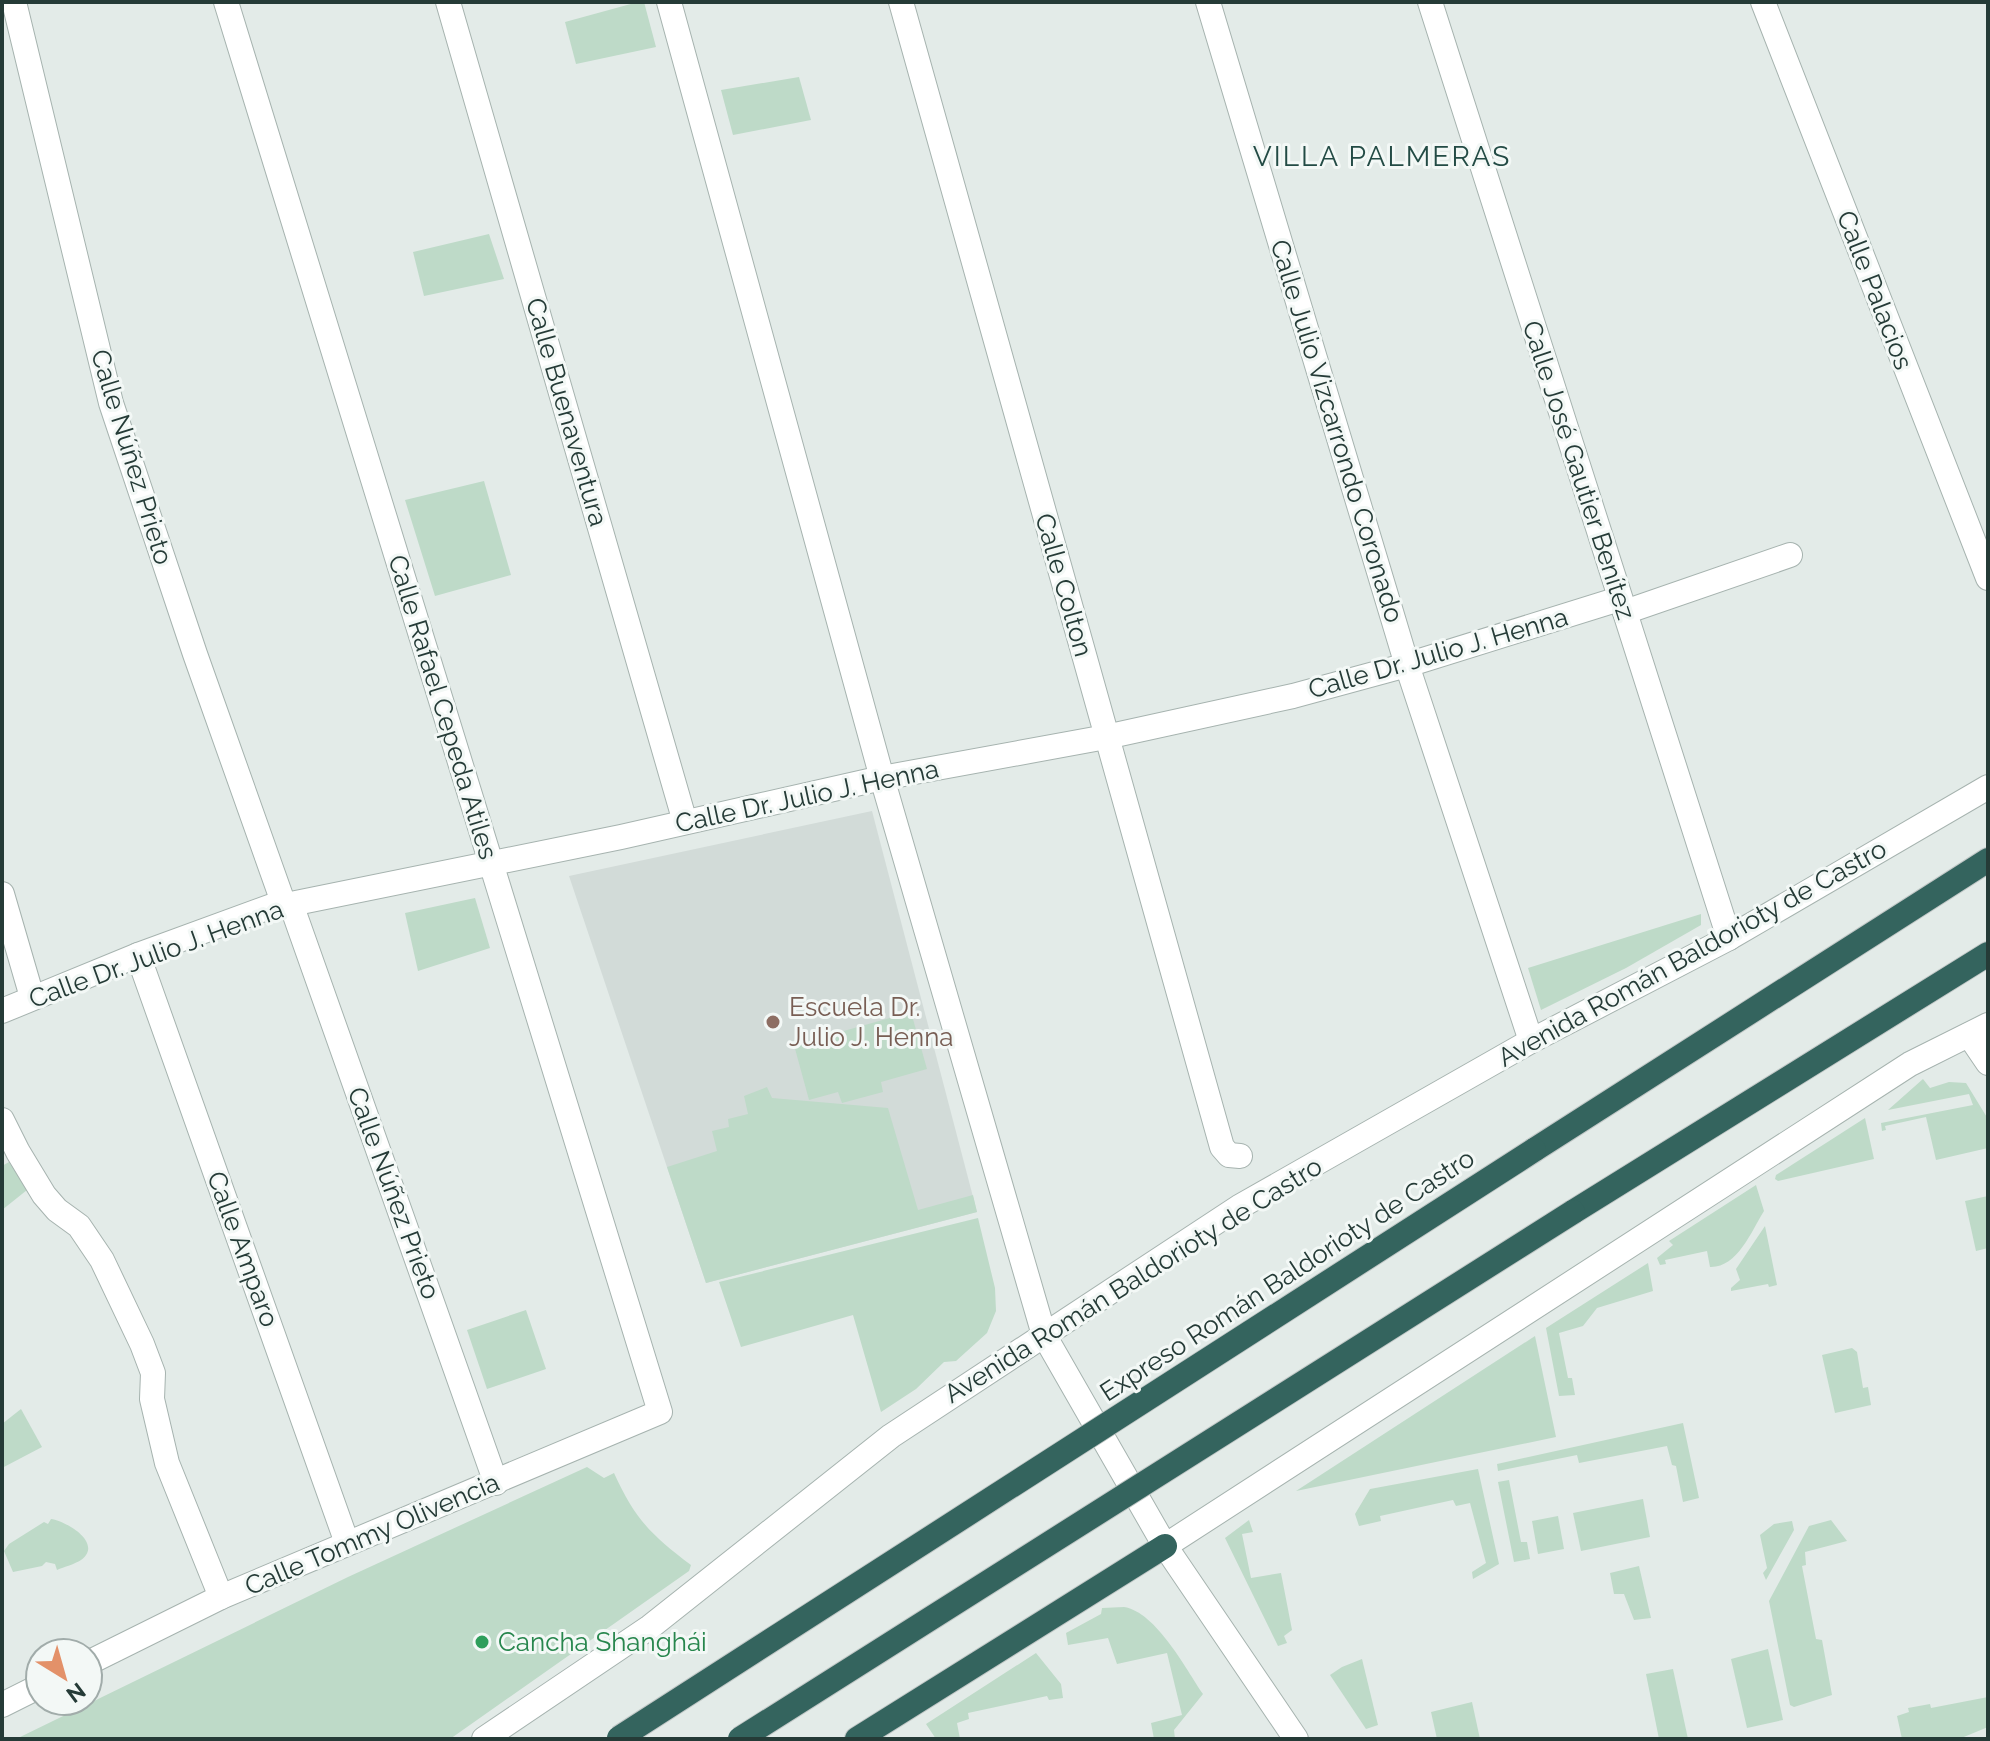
<svg xmlns="http://www.w3.org/2000/svg" width="1990" height="1741" font-family="Raleway,sans-serif">
	<style>
		.built { fill: #d2dbd8 }
		.green { fill: #bedac8 }
		.lines { fill: none; stroke-linecap: round; stroke-linejoin: round }
		.minor-casing { stroke: #a6b3af; stroke-width: 26 }
		.tertiary-casing { stroke: #a6b3af; stroke-width: 26 }
		.motorway-casing { stroke: #c2c8c7; stroke-width: 26 }
		.minor { stroke: #fff; stroke-width: 24 }
		.tertiary { stroke: #fff; stroke-width: 24 }
		.motorway { stroke: #34645e; stroke-width: 24 }
		.motorway-bridge-casing { stroke: #c2c8c7; stroke-width: 26; stroke-linecap: butt }
		.motorway-bridge { stroke: #34645e; stroke-width: 24 }
		.education-dot { fill: #8d6e63; stroke: #f3f8f6; stroke-width: 3 }
		.leisure-dot { fill: #2e9e5b; stroke: #f3f8f6; stroke-width: 3 }
		.labels { text-anchor: middle; stroke-width: 6; stroke-linejoin: round; paint-order: stroke }
		.street-label { font-size: 26px; fill: #253b37; stroke: #f3f8f6 }
		.education-label { font-size: 26px; fill: #785e54; stroke: #f3f8f6; text-anchor: start }
		.leisure-label { font-size: 26px; fill: #27864d; stroke: #f3f8f6; text-anchor: start }
		.neighbourhood-label { font-size: 28px; letter-spacing: 2px; fill: #234b45; stroke: #f3f8f6 }
	</style>
	<rect width="100%" height="100%" fill="#e3ebe8"/>
	<!-- built -->
	<path class="built" d="M872,811L977,1212L706,1283L569,876Z"/>
	<!-- green -->
	<g class="green">
		<path d="M638,2H644L656,47L576,64L565,22Z"/>
		<path d="M799,77L811,120L733,135L721,90Z"/>
		<path d="M489,234L504,279L424,296L413,252Z"/>
		<path d="M484,481L511,575L435,596L405,500Z"/>
		<path d="M475,898L490,948L418,971L405,913Z"/>
		<path d="M1701,914V925L1626,968L1541,1010L1528,968Z"/>
		<path d="M911,1012L927,1069L881,1082L883,1092L842,1103L838,1092L809,1100L794,1045Z"/>
		<path d="M1923,1079L1930,1088L1949,1082L1966,1083L1988,1119V1148L1936,1160L1926,1117L1885,1126L1886,1130L1882,1131L1881,1123L1973,1105L1969,1094L1888,1110Z"/>
		<path d="M767,1087L772,1098L888,1108L918,1210L973,1195L977,1212L706,1283L667,1167L717,1151L712,1131L729,1127L728,1119L748,1114L744,1096Z"/>
		<path d="M1865,1118L1874,1159L1778,1181L1775,1179L1776,1175Z"/>
		<path d="M9,1162L27,1190L2,1210V1166Z"/>
		<path d="M1756,1185L1764,1211C1751,1232 1737,1268 1710,1267L1707,1251L1665,1260L1666,1264L1660,1265L1657,1258L1673,1245L1669,1241Z"/>
		<path d="M1988,1196V1248L1976,1251L1965,1201Z"/>
		<path d="M978,1218L995,1288L996,1311L987,1333L956,1361L944,1362L916,1389L881,1412L853,1315L741,1347L719,1282Z"/>
		<path d="M1765,1226L1777,1285L1769,1287L1768,1284L1731,1291V1288L1740,1280L1736,1269Z"/>
		<path d="M1648,1263L1653,1291L1597,1308L1583,1326L1559,1333L1568,1378H1572L1575,1395L1559,1396L1546,1328Z"/>
		<path d="M526,1310L546,1369L487,1389L467,1330Z"/>
		<path d="M1535,1336L1556,1437L1296,1491Z"/>
		<path d="M1852,1348L1857,1352L1863,1388L1868,1387L1871,1405L1835,1413L1822,1355Z"/>
		<path d="M21,1409L42,1447L2,1468V1424Z"/>
		<path d="M1683,1423L1699,1498L1683,1502L1676,1466L1672,1465L1667,1446L1579,1463L1577,1455L1498,1471L1497,1464Z"/>
		<path d="M587,1467L604,1478L614,1473C635,1519 651,1535 691,1565L689,1571L450,1739H16L348,1577Z"/>
		<path d="M1478,1469L1499,1564L1473,1579L1472,1572L1486,1563L1470,1503L1456,1506L1453,1500L1380,1516L1381,1521L1359,1526L1355,1514L1370,1489Z"/>
		<path d="M1509,1480L1521,1542H1527L1530,1559L1514,1562L1498,1482Z"/>
		<path d="M1643,1499L1650,1537L1581,1551L1573,1513Z"/>
		<path d="M1558,1516L1564,1549L1538,1554L1532,1521Z"/>
		<path d="M51,1519C66,1521 104,1543 81,1560C75,1564 64,1567 57,1570L55,1564L46,1562L42,1566L13,1572L4,1551L9,1544L44,1522L48,1524Z"/>
		<path d="M1249,1520L1253,1532L1242,1534L1251,1578L1281,1573L1292,1630L1284,1636L1287,1643L1278,1646L1225,1538Z"/>
		<path d="M1831,1520L1847,1541L1805,1552L1806,1565L1802,1566L1816,1639L1822,1640L1832,1695L1794,1707L1790,1705L1769,1601L1809,1526Z"/>
		<path d="M1792,1521L1794,1530L1766,1580L1763,1573L1767,1568L1760,1535L1774,1524Z"/>
		<path d="M1639,1566L1651,1618L1634,1620L1624,1594H1614L1610,1573Z"/>
		<path d="M1124,1607C1156,1612 1186,1669 1203,1694L1174,1730L1175,1739H1154L1151,1723L1182,1715L1167,1653L1117,1664L1108,1638L1068,1645L1066,1633L1101,1614L1102,1608Z"/>
		<path d="M1768,1649L1783,1720L1747,1728L1731,1659Z"/>
		<path d="M1036,1653L1061,1684L1063,1698L1049,1700L1047,1696L968,1713L969,1719L957,1723L960,1739H936L926,1724Z"/>
		<path d="M1362,1659L1378,1725L1366,1729L1330,1675L1342,1667Z"/>
		<path d="M1673,1669L1688,1739H1659L1646,1674Z"/>
		<path d="M1988,1697V1727L1959,1739H1902L1897,1716L1909,1712L1908,1708L1930,1704L1931,1708Z"/>
		<path d="M1472,1702L1480,1739H1437L1431,1712Z"/>
	</g>
	<g class="lines">
		<defs>
			<g id="minor">
				<path d="M14,2L111,403L195,654L283,902"/>
				<path d="M448,2L685,822"/>
				<path d="M901,2L1222,1147L1229,1155L1240,1156"/>
				<path d="M1208,2L1407,665L1531,1041"/>
				<path d="M1430,2L1729,938"/>
				<path d="M1763,2L1988,578"/>
				<path d="M1625,612L1790,555"/>
				<path d="M2,894L32,997"/>
				<path d="M291,904L496,1483"/>
				<path d="M138,955L347,1543"/>
				<path d="M2,1011L138,955L283,902L291,904L621,837L882,778L1106,737L1293,696L1407,665L1619,599"/>
				<path d="M1969,1035L1988,1063"/>
				<path d="M2,1120L18,1152L44,1195L57,1210L79,1226L102,1260L142,1344L153,1373L152,1399L167,1463L221,1597"/>
				<path d="M1165,1546L1910,1064L1988,1025"/>
				<path d="M88,1663L221,1597L660,1412L226,2"/>
				<path d="M2,1705L40,1686"/>
				<path d="M484,1739L650,1627L891,1436L1239,1207L1531,1041L1729,938L1988,787"/>
			</g>
			<path id="tertiary" d="M669,2L882,778L1044,1335L1165,1546L1296,1739"/>
			<g id="motorway">
				<path d="M1534,1150L1988,860"/>
				<path d="M1573,1212L1988,954"/>
				<path d="M857,1739L1165,1546"/>
			</g>
		</defs>
		<!-- minor casing -->
		<use href="#minor" class="minor-casing"/>
		<!-- tertiary casing -->
		<use href="#tertiary" class="tertiary-casing"/>
		<!-- motorway casing -->
		<use href="#motorway" class="motorway-casing"/>
		<!-- minor -->
		<use href="#minor" class="minor"/>
		<!-- tertiary -->
		<use href="#tertiary" class="tertiary"/>
		<!-- motorway -->
		<use href="#motorway" class="motorway"/>
		<defs>
			<g id="motorway-bridge">
				<path d="M619,1738L1534,1150"/>
				<path d="M740,1739L1573,1212"/>
			</g>
		</defs>
		<!-- motorway-bridge casing -->
		<use href="#motorway-bridge" class="motorway-bridge-casing"/>
		<!-- motorway-bridge -->
		<use href="#motorway-bridge" class="motorway-bridge"/>
	</g>
	<!-- markers -->
	<circle class="education-dot" cx="773" cy="1022" r="8"/>
	<circle class="leisure-dot" cx="482" cy="1642" r="8"/>
	<g class="labels">
		<!-- street labels -->
		<g class="street-label">
			<text transform="translate(1875 290) rotate(69)" y="9">Calle Palacios</text>
			<text transform="translate(567 412) rotate(74)" y="9">Calle Buenaventura</text>
			<text transform="translate(1337 431) rotate(73)" y="9">Calle Julio Vizcarrondo Coronado</text>
			<text transform="translate(132 457) rotate(73)" y="9">Calle Núñez Prieto</text>
			<text transform="translate(1579 470) rotate(72)" y="9">Calle José Gautier Benítez</text>
			<text transform="translate(1064 585) rotate(74)" y="9">Calle Colton</text>
			<text transform="translate(1438 653) rotate(-16)" y="9">Calle Dr. Julio J. Henna</text>
			<text transform="translate(443 707) rotate(73)" y="9">Calle Rafael Cepeda Atiles</text>
			<text transform="translate(807 796) rotate(-12)" y="9">Calle Dr. Julio J. Henna</text>
			<text transform="translate(1692 953) rotate(-29)" y="9">Avenida Román Baldorioty de Castro</text>
			<text transform="translate(156 954) rotate(-20)" y="9">Calle Dr. Julio J. Henna</text>
			<text transform="translate(394 1193) rotate(70)" y="9">Calle Núñez Prieto</text>
			<text transform="translate(243 1249) rotate(70)" y="9">Calle Amparo</text>
			<text transform="translate(1287 1275) rotate(-33)" y="9">Expreso Román Baldorioty de Castro</text>
			<text transform="translate(1133 1280) rotate(-32)" y="9">Avenida Román Baldorioty de Castro</text>
			<text transform="translate(372 1534) rotate(-23)" y="9">Calle Tommy Olivencia</text>
		</g>
		<!-- education labels -->
		<g class="education-label">
			<text x="789" y="1016">Escuela Dr.<tspan x="789" dy="30">Julio J. Henna</tspan></text>
		</g>
		<!-- leisure labels -->
		<g class="leisure-label">
			<text x="498" y="1651">Cancha Shanghái</text>
		</g>
		<!-- neighbourhood labels -->
		<g class="neighbourhood-label">
			<text x="1382" y="166">VILLA PALMERAS</text>
		</g>
	</g>
	<!-- border -->
	<rect width="1990" height="1741" fill="none" stroke="#253b37" stroke-width="8"/>
	<!-- north arrow -->
	<g transform="translate(64 1677) rotate(143)"><circle r="38" fill="#f3f8f6" stroke="#a1acaa" stroke-width="2"/>
	<path d="M0-6L14 30L0 20L-14 30Z" fill="#e39169"/>
	<text y="-12" font-size="22" font-weight="bold" text-anchor="middle" fill="#253b37">N</text>
	</g>
</svg>
